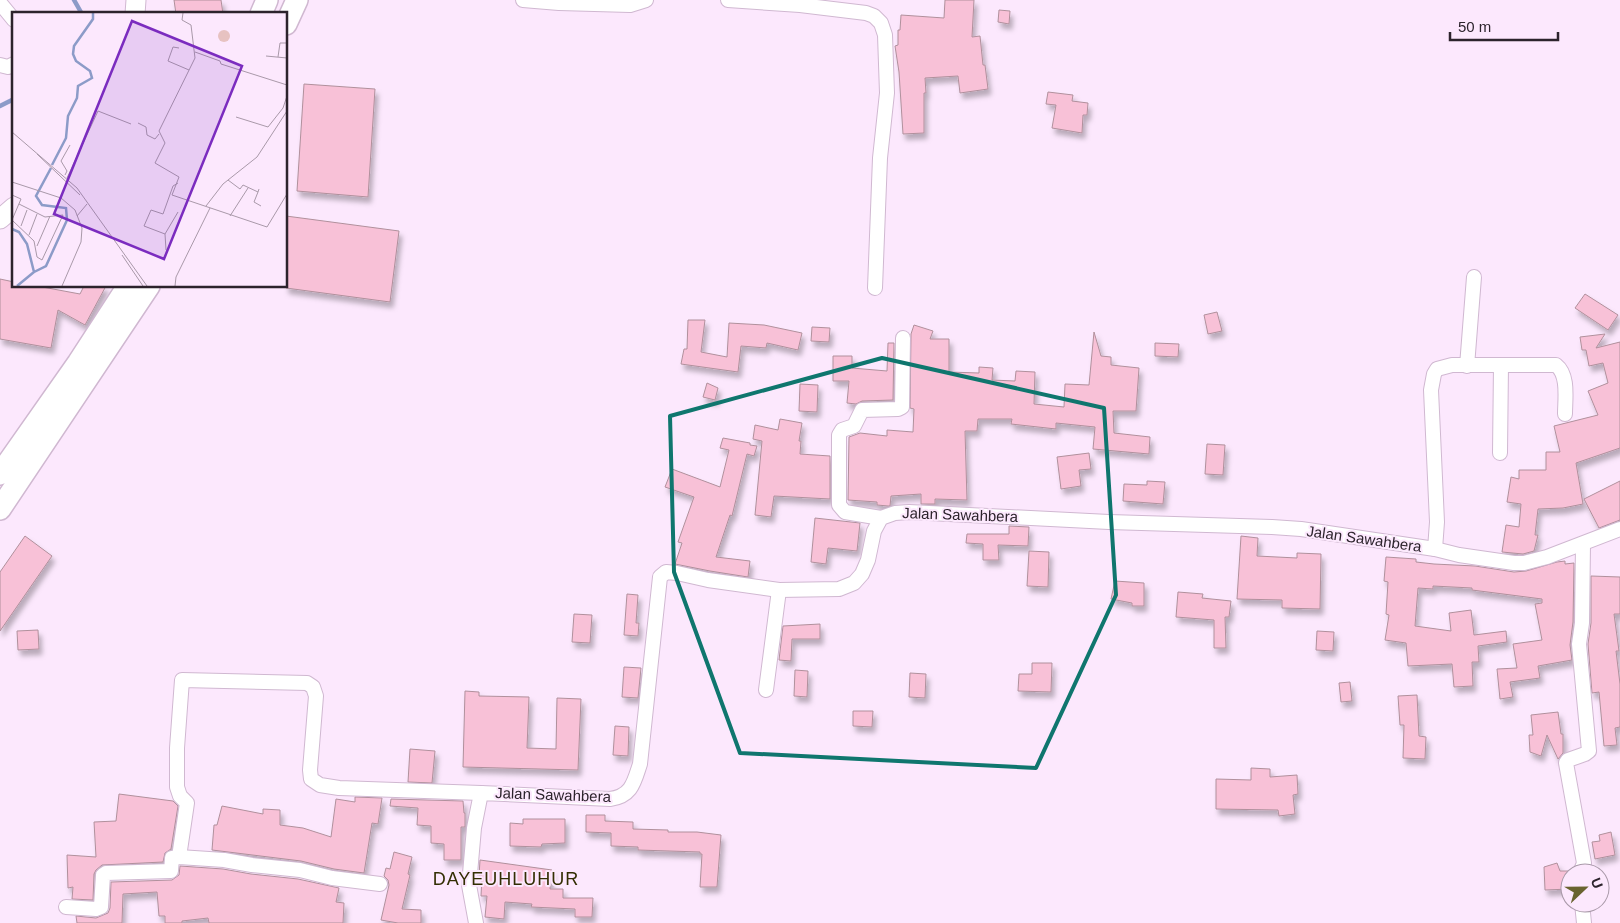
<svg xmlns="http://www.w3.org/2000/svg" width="1620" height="923" font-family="Helvetica,sans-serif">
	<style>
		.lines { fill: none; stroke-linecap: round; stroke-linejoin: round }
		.stream { stroke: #8c9bc8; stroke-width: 4.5 }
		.building { fill: #f8c1d7; stroke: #b0909c; filter: url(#shadow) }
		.street-casing { stroke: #d0b8d1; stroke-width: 16 }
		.secondary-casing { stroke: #d0b8d1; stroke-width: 21 }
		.primary-casing { stroke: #d0b8d1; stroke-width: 24 }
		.street { stroke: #fff; stroke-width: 14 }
		.secondary { stroke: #fff; stroke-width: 19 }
		.primary { stroke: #fff; stroke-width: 21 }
		.marked { fill: none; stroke: #0f766e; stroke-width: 4; stroke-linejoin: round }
		.labels { text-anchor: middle; stroke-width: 4; stroke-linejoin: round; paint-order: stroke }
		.street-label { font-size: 15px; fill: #2c232c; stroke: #fce8fd }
		.quarter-label { font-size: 18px; letter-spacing: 1px; fill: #332e03; stroke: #fce8fd }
		.inset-river { fill: none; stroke: #8c9bc8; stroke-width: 2.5 }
		.inset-road { fill: none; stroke: #a999a9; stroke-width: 1 }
		.view { fill: #7b2cbf; fill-opacity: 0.15; stroke: #7b2cbf; stroke-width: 2.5 }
		.inset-edge { fill: none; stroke: #2c232c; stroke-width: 2.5 }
	</style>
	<defs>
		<filter id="shadow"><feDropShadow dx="3" dy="5.5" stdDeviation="2.5" flood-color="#0004"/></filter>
	</defs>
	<rect width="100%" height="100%" fill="#fce8fd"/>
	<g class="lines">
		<!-- stream -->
		<g class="stream">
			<path d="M74,0L82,14"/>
			<path d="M0,106L14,99"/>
		</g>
	</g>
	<!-- building -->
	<g class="building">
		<path d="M174,0H221L223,14H176Z"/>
		<path d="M945,0H974L972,37L980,36L983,65H985L988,89L960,93L958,76L925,78L926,93H924V133L903,134L899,72L895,46L898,45V30H900L901,15L944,18Z"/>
		<path d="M999,10L1010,11L1009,24L998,22Z"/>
		<path d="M304,84L375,89L368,197L297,191Z"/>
		<path d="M1048,92L1073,95L1072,101L1088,103L1087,115H1083L1082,133L1052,128L1056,105L1046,104Z"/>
		<path d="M286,216L399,231L390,302L286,288Z"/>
		<path d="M0,279L14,282V286H37L80,294L84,286H106L85,325L58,310L51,348L0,339Z"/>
		<path d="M1585,294L1618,315L1608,330L1575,308Z"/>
		<path d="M1217,312L1222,331L1208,334L1204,315Z"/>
		<path d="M688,320H705L701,352L727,357L729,323L764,325L802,333L798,350L767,343L766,348L741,346L738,372L681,364L684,349H687Z"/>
		<path d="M914,325L933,331L930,339H949V372L979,373V367L993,368L992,380L1015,381L1016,371L1035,372L1034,404L1064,407L1065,384L1089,385L1094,332L1101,356L1111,357V365L1139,368L1136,411H1113L1114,433L1150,437L1149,454L1093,449L1095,427L1056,423V429L1011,424L1012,419H978L977,431H965L967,500L935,499V504H921V494L891,496L890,506H888L877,505V502L848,500L849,437L860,433L887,436V430L913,432L914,409L910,408L911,334Z"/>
		<path d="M812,327L830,328L829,342L811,341Z"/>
		<path d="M1605,334L1596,348L1620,342V448L1576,463L1583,504L1563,508L1538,509L1535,535H1538L1534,551L1523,554L1502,552L1506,525L1519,527L1521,504L1507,502L1511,477L1519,479V470H1546V452H1560L1554,426L1598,415L1588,391L1608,383L1603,363L1589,366L1586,350H1582L1580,337Z"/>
		<path d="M888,343H894L893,400L862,401L856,404L847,403L849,381H833V356H852V368L887,371Z"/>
		<path d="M1155,343L1179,344L1178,357L1155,356Z"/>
		<path d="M707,383L718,388L715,400L703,397Z"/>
		<path d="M800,384L818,385L817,412L799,411Z"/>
		<path d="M780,419L802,423L799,441H801L800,454L830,456V499L774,496L771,517L755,515L762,441L753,439L755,425L778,430Z"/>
		<path d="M723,438L750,443V445L757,446L754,456L747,454L732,516L730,515L716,557L750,561L748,577L710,571L675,564L682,543L678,542L694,497L665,487L672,469L720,487L729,450L720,448Z"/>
		<path d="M1207,444L1225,445L1223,475L1205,474Z"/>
		<path d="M1089,453L1091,469L1079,470L1081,486L1061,489L1057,457Z"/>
		<path d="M1147,481L1165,482L1163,504L1123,501L1124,484L1147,485Z"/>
		<path d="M1620,481V520L1599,528L1584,499Z"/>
		<path d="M815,518L860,523L857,551L828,548L826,564L811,562Z"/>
		<path d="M1009,526L1029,527L1028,546L998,545L999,560H983V544L966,543L967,534H1009Z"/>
		<path d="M25,536L52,556L0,631V572Z"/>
		<path d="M1241,536L1258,538L1257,556L1297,558V553L1321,554L1320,609L1282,608V600L1237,599Z"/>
		<path d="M1029,551L1049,552L1048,587L1027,586Z"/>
		<path d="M1386,557L1416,559V562L1434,564L1475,566L1514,572L1526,571L1557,562L1565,561V564L1574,563L1573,622L1570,645L1572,660L1538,666L1540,678L1510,682L1513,697L1500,699L1497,669L1517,668L1513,644L1542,640L1535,604L1542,603V599L1472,590V588L1433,586V589L1418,588L1415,626L1451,631L1449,613L1471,610L1474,635L1506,631L1507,642L1478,646L1479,662H1472L1473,686L1454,687L1452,664L1408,666L1406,643L1385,640L1389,615L1386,614L1388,582L1384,581Z"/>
		<path d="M1591,576L1620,577V614H1614L1619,651H1616L1620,684V727L1615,728L1617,745L1604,746L1599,692L1592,693L1588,644L1591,623Z"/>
		<path d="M1115,581L1144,583V606H1132V603L1111,599Z"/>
		<path d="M1178,592L1203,594L1202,598L1231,601L1229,617H1225L1226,648H1214V620L1176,617Z"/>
		<path d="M627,594L638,595L636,623H639L638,636L624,635Z"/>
		<path d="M574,614L592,615L590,643L572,642Z"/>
		<path d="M820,624V639H792L791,661L779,660L783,626Z"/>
		<path d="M38,630L39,649L18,650L17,631Z"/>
		<path d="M1317,631L1334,632L1333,651L1316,650Z"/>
		<path d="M1032,663H1052L1051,692L1018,691L1019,674H1032Z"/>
		<path d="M624,667L641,668L638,698L622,697Z"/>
		<path d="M795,670L808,671L807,697L794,696Z"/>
		<path d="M910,673L926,674L925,698L909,697Z"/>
		<path d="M1350,682L1352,701L1341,702L1339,683Z"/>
		<path d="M465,691L479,692V696L529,697L527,748L556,749L557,698L581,699L578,770L463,767Z"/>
		<path d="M1417,695L1419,736L1426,737L1425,759L1403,758L1404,725H1400L1398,696Z"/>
		<path d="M853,711H873L872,727L853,726Z"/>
		<path d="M1558,712L1561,734H1563V753L1558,759L1547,735L1541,756L1530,752L1529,735H1533L1531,715Z"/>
		<path d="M615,726L629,727L628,756L613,755Z"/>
		<path d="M410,749L435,751L432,783L408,782Z"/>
		<path d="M1251,768L1270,769V777L1297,775L1298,794L1293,795L1295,814L1279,816L1278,810L1216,809V779L1251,780Z"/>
		<path d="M119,794L173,801L178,806L171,849L165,853L163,862L102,865L96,870L94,874L93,900L72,899L73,887L68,888L67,855L96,857L94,822L116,821Z"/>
		<path d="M355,797L382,798L378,824L372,823L364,873L334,869L301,861L212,850L214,825H217L222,806L263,814V809L280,810V825L303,828L331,837L336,799L355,802Z"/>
		<path d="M391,799L463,801L464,813H465V827H461V860H444V844L431,843V826L417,825L418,808L390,806Z"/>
		<path d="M586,815H605V821L633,822V829L668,830V832H697L721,835L717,887H700L702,854H700V852L638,850V847L611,846V833L586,832Z"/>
		<path d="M523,819H565V843L542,844L541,847L510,846V823L523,824Z"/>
		<path d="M1611,832L1615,855L1595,859L1592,842L1600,841L1599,835Z"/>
		<path d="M394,852L412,857L408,874L410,875L402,909L421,910V923H398L381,920L389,885L388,880L384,876L386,868L390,869Z"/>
		<path d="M480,860L552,870L550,889H563V898H593L592,917H575V909L531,907L532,904L505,902L504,919L485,917L487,896H481L482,876H479Z"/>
		<path d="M1557,863L1560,871H1569L1570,889L1545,890L1544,867Z"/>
		<path d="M180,866L223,869L251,874L298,879L339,888L336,902L344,903L343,923H209L208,918L182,921V923H165V916H159L157,892L123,894L122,923H77L76,916L96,918L108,913L110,908L111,882L172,880L179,875Z"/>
	</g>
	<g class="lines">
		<defs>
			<g id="street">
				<path d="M523,0L559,3L630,5L646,0"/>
				<path d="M728,0L800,5L866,13L874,16L881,23L885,35L887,93L880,158L875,288"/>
				<path d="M0,3L14,20"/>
				<path d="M0,65L8,67L14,64"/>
				<path d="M1467,366L1474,277"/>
				<path d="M1500,453L1501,365"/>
				<path d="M881,518L845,512L839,505V435L842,430L854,426L862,410L898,409L902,407L903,338"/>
				<path d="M1435,549L1437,522L1431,390L1434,374L1437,369L1452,365H1556C1569,375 1565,399 1565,414"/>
				<path d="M766,690L779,590"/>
				<path d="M179,857L187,803L180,796L177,787V748L182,680L307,683L313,687L316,696L310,770L311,779L320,785L339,788L481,793"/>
				<path d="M1580,873L1584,863L1566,763L1568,760L1585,754L1589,751L1579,644L1582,623L1583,544"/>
				<path d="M1582,903L1584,923"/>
				<path d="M66,907L96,909L101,907L103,875L106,873L171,871L172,858L179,857L224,860L252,865L300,870L332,878L380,884"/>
				<path d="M476,923L469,885L474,828L481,793L610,799C632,796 634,782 640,764L660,577L666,572L677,573L708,580L779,590L839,589L854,583L862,574L868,560L874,531L881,518L895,513L909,512L1109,522L1272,527L1301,529L1435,549L1459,555L1514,563H1524L1547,557L1620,529"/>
			</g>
			<g id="secondary">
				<path d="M135,14L136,0"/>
				<path d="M0,219L14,207"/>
			</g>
			<g id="primary">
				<path d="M261,14L267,0"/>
				<path d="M286,24L297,0"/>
				<path d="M0,474L78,363L128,286"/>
				<path d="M0,509L149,286"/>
			</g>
		</defs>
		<!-- street casing -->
		<use href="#street" class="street-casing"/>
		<!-- secondary casing -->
		<use href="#secondary" class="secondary-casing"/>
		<!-- primary casing -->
		<use href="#primary" class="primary-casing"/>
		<!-- street -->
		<use href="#street" class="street"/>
		<!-- secondary -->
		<use href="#secondary" class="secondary"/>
		<!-- primary -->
		<use href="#primary" class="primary"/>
	</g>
	<!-- marked area -->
	<path class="marked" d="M882,358L1104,408L1116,595L1036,768L740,753L674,572L670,416Z"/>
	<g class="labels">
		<!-- street labels -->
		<g class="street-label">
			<text transform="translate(960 515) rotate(2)" y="5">Jalan Sawahbera</text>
			<text transform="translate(1364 539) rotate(8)" y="5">Jalan Sawahbera</text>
			<text transform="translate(553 795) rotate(2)" y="5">Jalan Sawahbera</text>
		</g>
		<!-- quarter labels -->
		<g class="quarter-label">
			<text x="506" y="885">DAYEUHLUHUR</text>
		</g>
	</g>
	<!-- overview -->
	<g transform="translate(12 12)">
		<rect width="275" height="275" fill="#fce8fd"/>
		<path d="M206 24a6 6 0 1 1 12 0a6 6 0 1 1-12 0Z" fill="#e7c2c1"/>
		<path class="inset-river" d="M40,153L54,126L56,104L65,86L66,74L80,66L78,59L64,49L61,42L62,34L81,7V1M0,217L7,220L15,232L22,260L34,254L55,208L54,196L30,193L24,184L39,156M5,274L22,260"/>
		<path class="inset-road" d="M171,1L170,8L179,13L183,46L147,119L153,131L143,151L167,165L160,183L255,215L275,182M167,36L161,35L156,49L177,58M183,40L208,49L209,52L275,73M254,44L275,46M266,45L268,31H275M224,105L256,115L271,96L275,84M126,111L134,115L135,123L143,127L147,122M0,120L65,176L135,274M25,142L68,183M53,163L55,159L49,149L58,133M55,166L86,99L119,112M216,168L228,177L231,173L246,180L247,177M0,170L49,186L63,198L70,216L69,230L50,274M246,180L242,190L249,194M0,183L9,187L0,208M194,194L211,172L245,145L275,99M65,204L75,192M218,204L236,176M1,209L22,229L25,245L30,248L51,203L33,205L7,192M9,214L15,198M153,222L132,214L139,198L151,202L161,174L166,171M17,223L25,202M25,234L38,204M154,238L153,222L166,200M110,243L131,274M163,274L164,265L198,196"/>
		<path class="view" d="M120,9L230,54L152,247L42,202Z"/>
		<rect width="275" height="275" class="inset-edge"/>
	</g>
	<!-- north arrow -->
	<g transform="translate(1585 888) rotate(68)"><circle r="24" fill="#fce8fd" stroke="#a999a9"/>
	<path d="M0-4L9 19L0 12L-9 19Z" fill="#69632f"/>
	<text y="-8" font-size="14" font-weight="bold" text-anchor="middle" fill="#2c232c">U</text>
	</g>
	<!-- scale -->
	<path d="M1450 32v8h108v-8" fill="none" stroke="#2c232c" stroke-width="2.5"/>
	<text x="1458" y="32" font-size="15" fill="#2c232c" stroke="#fce8fd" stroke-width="4" paint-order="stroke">50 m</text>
</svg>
